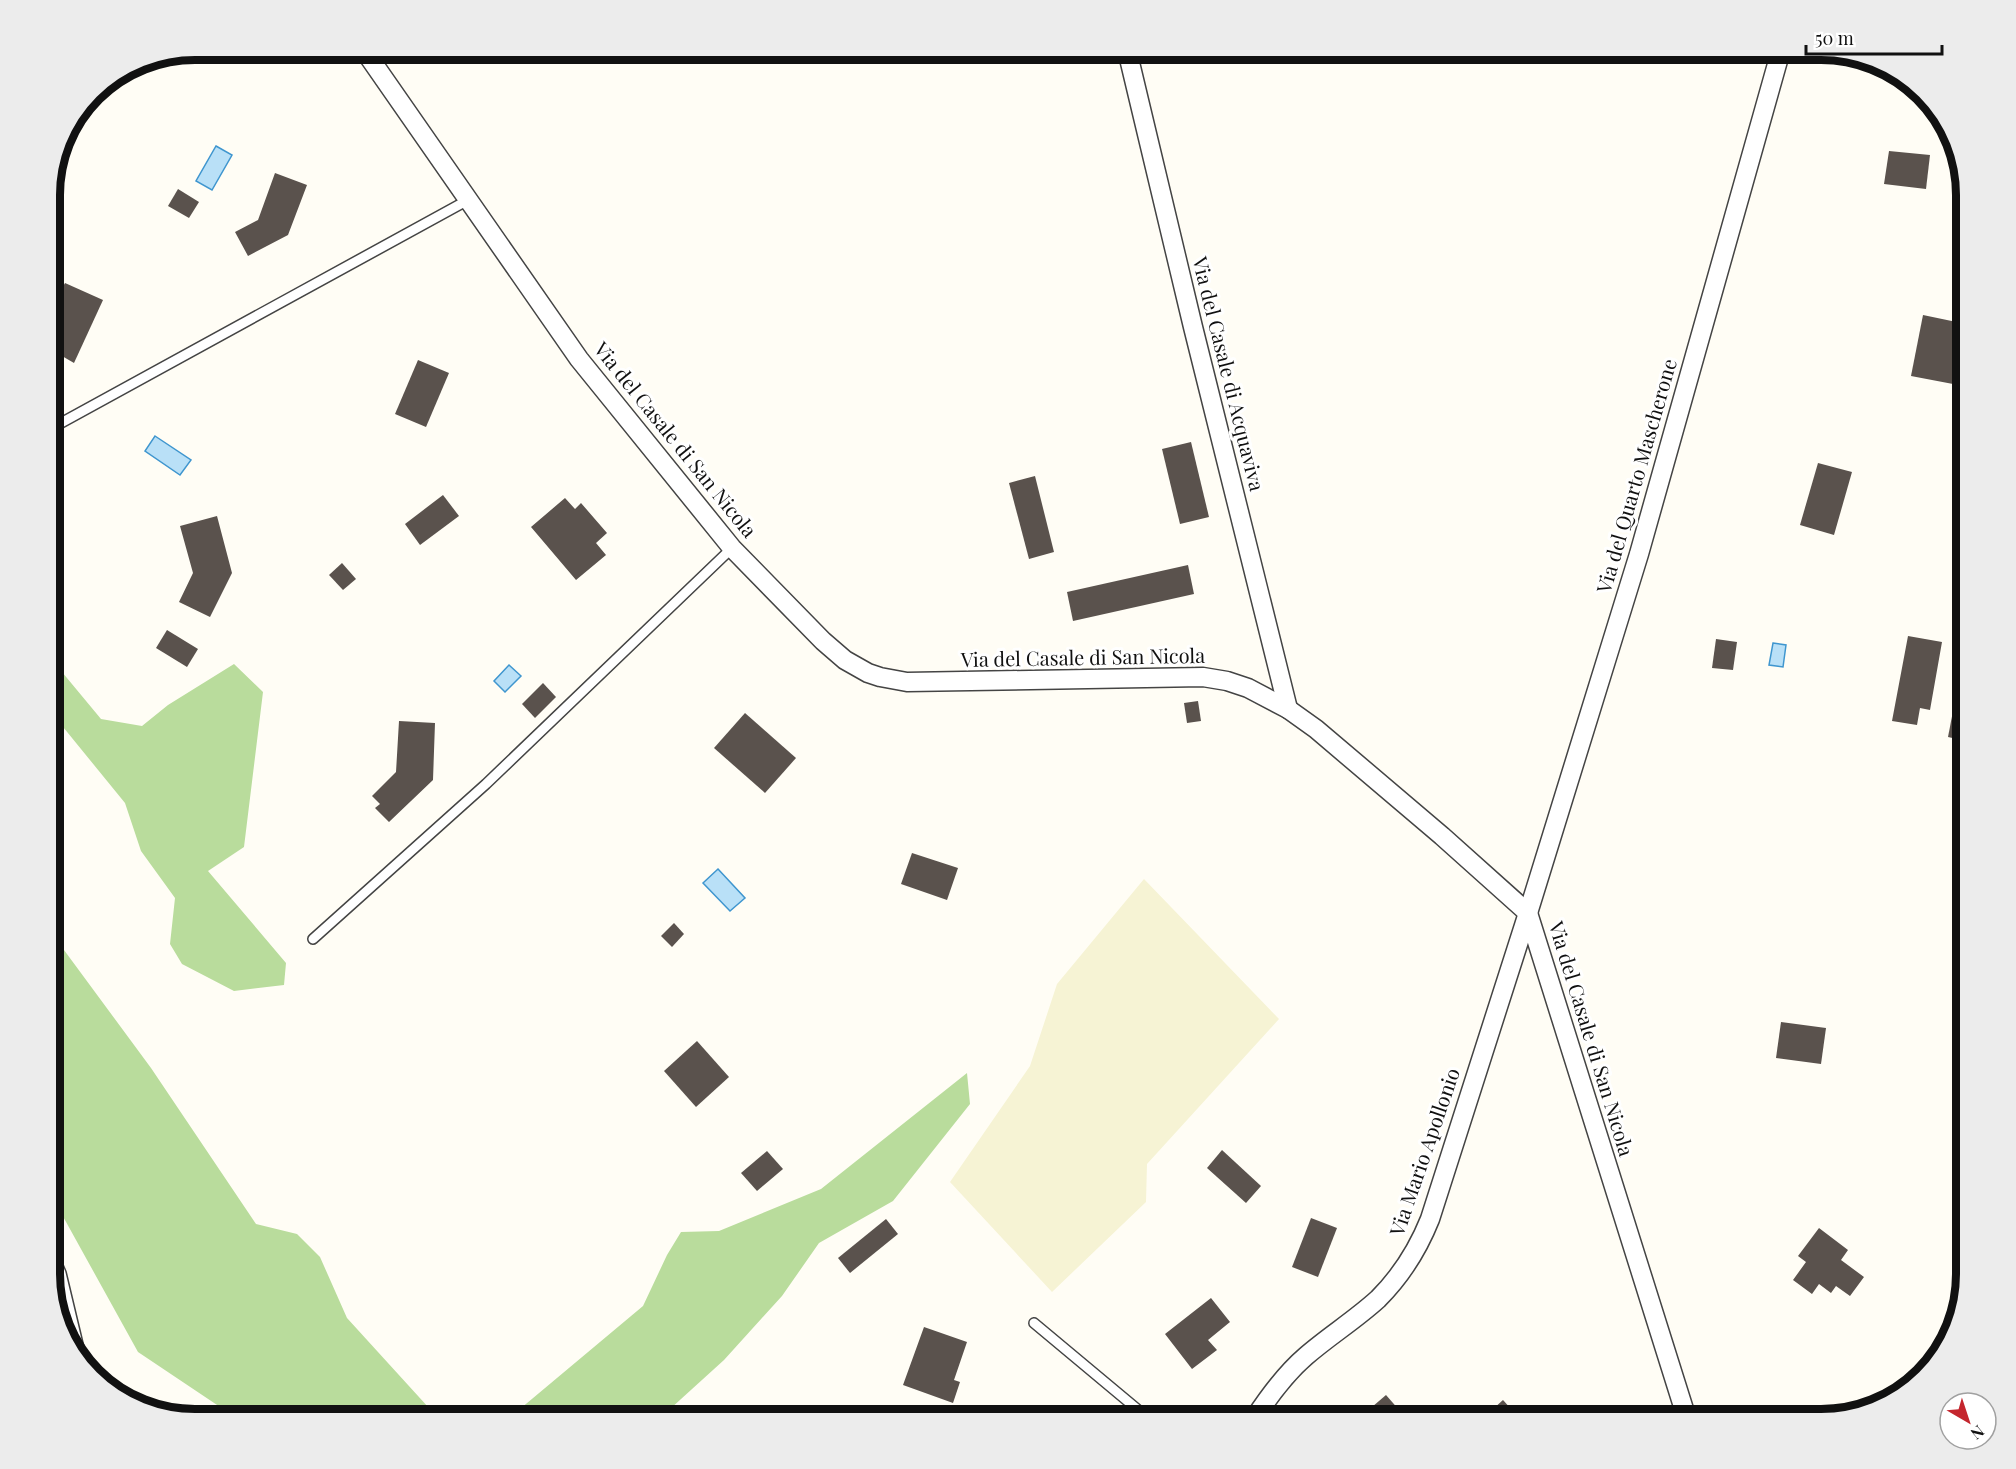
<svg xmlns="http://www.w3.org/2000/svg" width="2016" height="1469" font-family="'Playfair Display',serif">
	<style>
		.farmland { fill: #f6f3d4 }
		.forest { fill: #b9dc9c }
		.water { fill: #b9e0f7; stroke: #3f96cf; stroke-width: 1.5 }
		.building { fill: #5a524d }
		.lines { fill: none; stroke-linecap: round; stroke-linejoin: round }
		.service-casing { stroke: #444; stroke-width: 12 }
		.minor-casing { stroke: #444; stroke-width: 21 }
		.service { stroke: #fff; stroke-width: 9 }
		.minor { stroke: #fff; stroke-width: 18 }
		.labels { text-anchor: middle; stroke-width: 6; stroke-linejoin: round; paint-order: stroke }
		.street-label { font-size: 20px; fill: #111; stroke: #fff }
		.rim { fill: none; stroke: #111; stroke-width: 8 }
	</style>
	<rect width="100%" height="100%" fill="#fffdf5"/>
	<!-- farmland -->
	<path class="farmland" d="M1144,879L1279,1019L1147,1164L1146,1202L1052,1292L950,1182L1030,1066L1057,984Z"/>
	<!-- forest -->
	<g class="forest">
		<path d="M50,600L64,631L57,666L101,719L142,726L168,705L234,664L263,692L244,847L208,871L286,963L284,985L234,991L182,964L170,944L175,898L141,851L125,803L50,711Z"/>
		<path d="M50,931L151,1068L256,1224L297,1234L320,1257L347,1318L439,1419H238L138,1352L50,1193Z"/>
		<path d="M967,1073L970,1104L893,1201L819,1243L782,1296L724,1360L659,1419H508L643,1306L667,1255L681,1232L719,1231L821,1189Z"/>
	</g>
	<!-- water -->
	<g class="water">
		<path d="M216,146L232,155L212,190L196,181Z"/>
		<path d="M155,436L191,460L180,475L145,451Z"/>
		<path d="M1773,643L1786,645L1783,667L1769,665Z"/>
		<path d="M509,665L521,676L505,692L494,681Z"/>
		<path d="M718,869L745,898L730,911L703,883Z"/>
	</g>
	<!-- building -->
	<g class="building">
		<path d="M1889,151L1930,155L1926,189L1884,184Z"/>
		<path d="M275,173L307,185L288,235L248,256L235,232L258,220Z"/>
		<path d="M178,189L199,202L189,218L168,206Z"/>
		<path d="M65,283L103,300L74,363L50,349V310Z"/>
		<path d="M1923,315L1966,324L1953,384L1911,376Z"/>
		<path d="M418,360L449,373L426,427L395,414Z"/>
		<path d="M1191,442L1209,517L1180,524L1162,449Z"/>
		<path d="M1818,463L1852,472L1834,535L1800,525Z"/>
		<path d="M1035,476L1054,552L1029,559L1009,483Z"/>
		<path d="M443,495L459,516L420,545L405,524Z"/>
		<path d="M565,498L575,509L581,503L607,533L596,543L606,555L576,580L531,527Z"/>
		<path d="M217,516L232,573L210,617L179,602L193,573L180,526Z"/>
		<path d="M342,563L356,579L343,590L329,575Z"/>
		<path d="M1188,565L1194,594L1073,621L1067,592Z"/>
		<path d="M167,630L198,649L187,667L156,648Z"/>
		<path d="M1908,636L1942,642L1930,710L1920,708L1917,725L1892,721Z"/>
		<path d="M1716,639L1737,642L1733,670L1712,668Z"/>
		<path d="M1959,680H1966V741L1948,737Z"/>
		<path d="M543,683L556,697L535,718L522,704Z"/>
		<path d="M1198,701L1201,721L1187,723L1184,703Z"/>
		<path d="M745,713L796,758L765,793L714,748Z"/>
		<path d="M399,721L435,723L433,780L389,822L375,808L380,804L372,796L396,772Z"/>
		<path d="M912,853L958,868L947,900L901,884Z"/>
		<path d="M674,923L684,934L672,947L661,936Z"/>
		<path d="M1781,1022L1826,1028L1821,1064L1776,1058Z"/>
		<path d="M697,1041L729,1077L696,1107L664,1071Z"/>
		<path d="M1222,1150L1261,1186L1246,1203L1207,1168Z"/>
		<path d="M767,1151L783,1169L757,1191L741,1173Z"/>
		<path d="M1311,1218L1337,1228L1318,1277L1292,1267Z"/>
		<path d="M886,1219L898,1234L850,1273L838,1258Z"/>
		<path d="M1819,1228L1848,1250L1841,1260L1864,1277L1850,1296L1836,1286L1831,1293L1819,1284L1812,1294L1793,1280L1806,1262L1798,1256Z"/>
		<path d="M1211,1298L1230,1322L1208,1340L1217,1350L1192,1369L1165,1334Z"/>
		<path d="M924,1327L967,1342L954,1380L960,1382L953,1403L903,1385Z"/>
		<path d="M1386,1395L1407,1419H1358Z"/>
		<path d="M1503,1400L1520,1419H1482Z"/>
	</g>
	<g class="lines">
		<defs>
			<g id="service">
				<path d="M50,429L468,200"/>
				<path d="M313,939L486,784L732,548"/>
				<path d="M50,1247L61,1273L82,1361"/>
				<path d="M1034,1323L1149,1419"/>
			</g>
			<g id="minor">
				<path d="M364,50L579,359L732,548L823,641L845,660L868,673L880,677L907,682L1203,677L1227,681L1248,688L1288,709L1316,729L1442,836L1528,913L1687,1419"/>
				<path d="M1127,50L1193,327L1288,709"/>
				<path d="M1254,1419C1269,1396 1285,1374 1306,1356C1329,1336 1355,1320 1378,1299C1401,1276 1418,1249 1430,1219L1528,913L1639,554L1781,50"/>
			</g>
		</defs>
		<!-- service casing -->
		<use href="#service" class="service-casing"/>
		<!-- minor casing -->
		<use href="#minor" class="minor-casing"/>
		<!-- service -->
		<use href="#service" class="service"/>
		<!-- minor -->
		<use href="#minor" class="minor"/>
	</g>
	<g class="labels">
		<!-- street labels -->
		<g class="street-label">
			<text transform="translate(1228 374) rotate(76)" y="7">Via del Casale di Acquaviva</text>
			<text transform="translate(675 440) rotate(51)" y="7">Via del Casale di San Nicola</text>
			<text transform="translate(1637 476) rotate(-74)" y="7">Via del Quarto Mascherone</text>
			<text transform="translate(1083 658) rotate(-1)" y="7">Via del Casale di San Nicola</text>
			<text transform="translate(1591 1039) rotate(73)" y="7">Via del Casale di San Nicola</text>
			<text transform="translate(1425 1152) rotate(-71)" y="7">Via Mario Apollonio</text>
		</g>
	</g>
	<!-- crop -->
	<path d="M0 0H2016V1469H0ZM195 60H1821A135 135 0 0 1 1956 195V1274A135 135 0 0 1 1821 1409H195A135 135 0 0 1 60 1274V195A135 135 0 0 1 195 60Z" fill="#ececec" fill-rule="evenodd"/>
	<path class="rim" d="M195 60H1821A135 135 0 0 1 1956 195V1274A135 135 0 0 1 1821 1409H195A135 135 0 0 1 60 1274V195A135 135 0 0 1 195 60Z"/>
	<!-- north arrow -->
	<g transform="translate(1968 1421) rotate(141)"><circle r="28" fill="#ffffff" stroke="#a0a0a0" stroke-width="1.5"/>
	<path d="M0-4.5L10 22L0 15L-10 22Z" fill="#c4262e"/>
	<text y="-9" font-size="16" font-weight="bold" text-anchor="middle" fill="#111111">N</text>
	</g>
	<!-- scale -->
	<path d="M1806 45v9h136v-9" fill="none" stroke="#111111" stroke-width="3"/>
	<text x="1815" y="45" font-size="18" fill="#111111" stroke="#ffffff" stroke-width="4.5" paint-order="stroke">50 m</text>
</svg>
